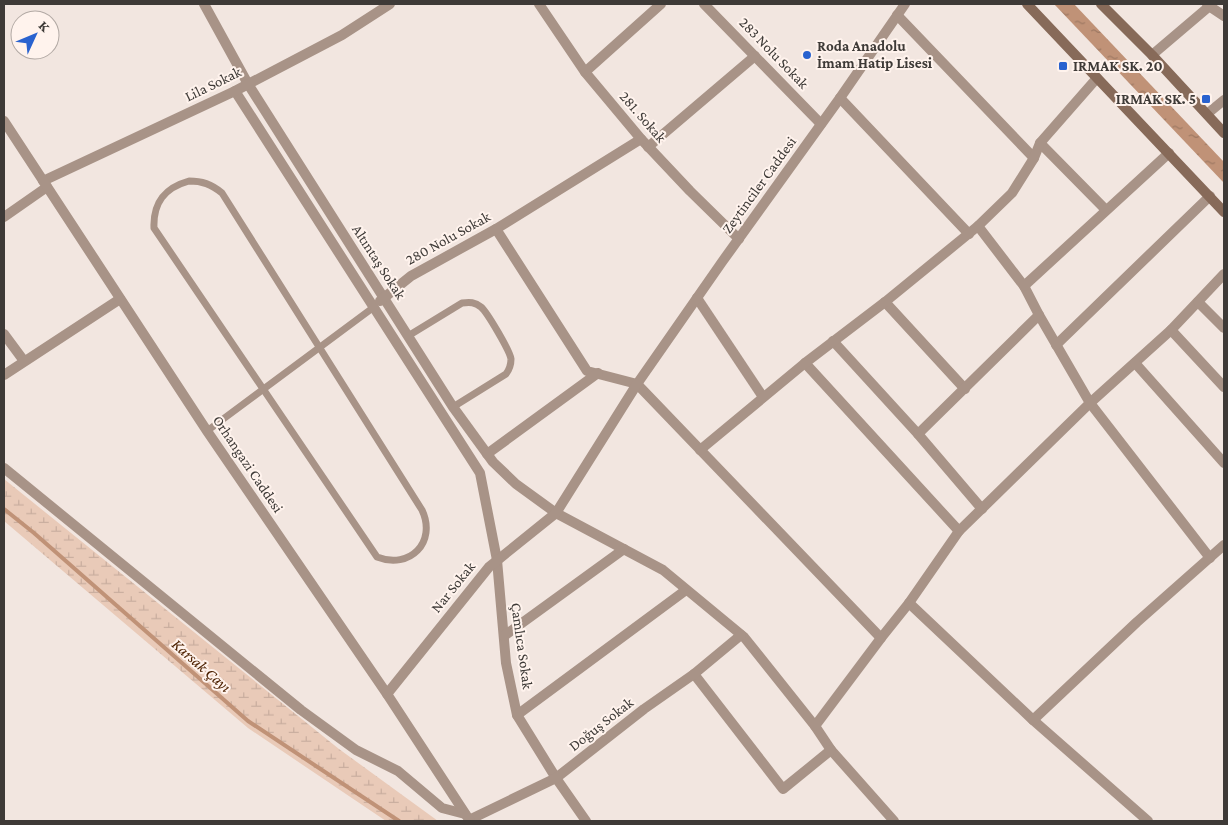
<svg xmlns="http://www.w3.org/2000/svg" width="1228" height="825" font-family="'Crimson Pro',serif">
	<style>
		.wetland { fill: url(#wetland-marsh) }
		.water { fill: url(#water-ripples) }
		.lines { fill: none; stroke-linecap: round; stroke-linejoin: round }
		.stream { stroke: #c09277; stroke-width: 4 }
		.service { stroke: #a89387; stroke-width: 7 }
		.minor { stroke: #a89387; stroke-width: 10 }
		.tertiary { stroke: #a89387; stroke-width: 10 }
		.secondary { stroke: #876a59; stroke-width: 10 }
		.poi-dot { fill: #2962cf; stroke: #fff3ed; stroke-width: 2 }
		.labels { text-anchor: middle; stroke-width: 4; stroke-linejoin: round; paint-order: stroke }
		.poi-label { font-size: 15px; font-weight: bold; fill: #3e3a37; stroke: #fff3ed; text-anchor: start }
		.street-label { font-size: 15px; fill: #3e3a37; stroke: #fff3ed }
		.water-label { font-size: 16px; font-style: italic; fill: #4d2101; stroke: #fff3ed }
	</style>
	<defs>
		<pattern id="wetland-marsh" width="20" height="14" patternUnits="userSpaceOnUse" patternTransform="scale(1.25)"><rect width="20" height="14" fill="#e9cab8"/><path d="M1 5h8M5 5V1M11 12h8M15 12V8" fill="none" stroke="#c9ae9f"/></pattern>
		<pattern id="water-ripples" width="26" height="14" patternUnits="userSpaceOnUse" patternTransform="scale(1.25)"><rect width="26" height="14" fill="#c09277"/><path d="M2 4q2-2 4 0t4 0M15 11q2-2 4 0t4 0" fill="none" stroke="#9d7862"/></pattern>
	</defs>
	<rect width="100%" height="100%" fill="#f2e6e0"/>
	<!-- wetland -->
	<path class="wetland" d="M4,479L339,749L438,821H386L248,728L4,521Z"/>
	<!-- water -->
	<path class="water" d="M1054,4H1074L1224,162V183Z"/>
	<g class="lines">
		<!-- stream -->
		<path class="stream" d="M4,509L34,533L248,721L399,821"/>
		<!-- service -->
		<g class="service">
			<path d="M189,181C202,181 211,184 222,193L422,510C437,542 410,570 377,557L154,228C153,203 164,188 189,181Z"/>
			<path d="M408,336L462,303C470,302 475,302 481,307C487,312 510,351 511,359C511,365 509,370 506,374L453,407"/>
			<path d="M207,431L374,307"/>
		</g>
		<!-- minor -->
		<g class="minor">
			<path d="M204,4L248,84L453,407L493,462L516,484L556,513L663,570L744,637L815,726L831,750L894,821"/>
			<path d="M539,4L585,72L641,139L690,191L739,239"/>
			<path d="M704,4L821,124"/>
			<path d="M1207,4L1209,6L1224,16"/>
			<path d="M897,15L1034,158"/>
			<path d="M1152,55L1212,4"/>
			<path d="M585,72L661,4"/>
			<path d="M235,91L480,473L497,560L506,663L517,715L556,778L586,821"/>
			<path d="M840,98L969,234"/>
			<path d="M1207,114L1224,100"/>
			<path d="M1040,143L1106,210"/>
			<path d="M648,147L755,56"/>
			<path d="M43,181L235,91L342,35L390,4"/>
			<path d="M4,217L47,187"/>
			<path d="M978,226L1024,286L1039,315L1090,403L1210,558"/>
			<path d="M496,229L587,371L637,384L881,638L909,603L959,531L1090,403L1171,330L1224,274"/>
			<path d="M1024,286L1169,153"/>
			<path d="M697,298L763,397"/>
			<path d="M380,301L411,276L496,229L641,139"/>
			<path d="M885,302L965,389"/>
			<path d="M1198,302L1224,328"/>
			<path d="M1171,330L1224,387"/>
			<path d="M4,334L24,361"/>
			<path d="M833,341L918,434L982,509"/>
			<path d="M1056,345L1210,196"/>
			<path d="M805,363L959,531"/>
			<path d="M1135,363L1224,463"/>
			<path d="M4,375L120,299"/>
			<path d="M918,434L1039,315"/>
			<path d="M700,450L805,363L885,302L978,226L1012,193L1034,158L1040,143L1097,78"/>
			<path d="M487,454L598,373"/>
			<path d="M4,468L301,710L356,750L398,771L442,808L465,814"/>
			<path d="M909,603L1033,720L1148,821"/>
			<path d="M504,636L624,549"/>
			<path d="M694,674L783,789L831,750"/>
			<path d="M387,694L489,567L556,513L637,384L722,262L840,98L905,4"/>
			<path d="M517,715L686,590"/>
			<path d="M1033,720L1137,622L1224,545"/>
			<path d="M815,726L881,638"/>
			<path d="M469,820L556,778L644,709L694,674L741,635"/>
		</g>
		<!-- tertiary -->
		<path class="tertiary" d="M4,121L207,431L387,694L470,821"/>
		<!-- secondary -->
		<g class="secondary">
			<path d="M1027,4L1224,212"/>
			<path d="M1101,4L1152,55L1224,133"/>
		</g>
	</g>
	<!-- markers -->
	<g class="poi-dot">
		<circle cx="807" cy="55" r="5"/>
		<rect x="1058" y="61" width="10" height="10" rx="2.5"/>
		<rect x="1201" y="94" width="10" height="10" rx="2.5"/>
	</g>
	<g class="labels">
		<!-- poi labels -->
		<g class="poi-label">
			<text x="817" y="51">Roda Anadolu<tspan x="817" dy="17">İmam Hatip Lisesi</tspan></text>
			<text x="1073" y="71">IRMAK SK. 20</text>
			<text x="1196" y="104" text-anchor="end">IRMAK SK. 5</text>
		</g>
		<!-- street labels -->
		<g class="street-label">
			<text transform="translate(774 53) rotate(46)" y="5">283 Nolu Sokak</text>
			<text transform="translate(213 84) rotate(-26)" y="5">Lila Sokak</text>
			<text transform="translate(643 117) rotate(49)" y="5">281. Sokak</text>
			<text transform="translate(759 185) rotate(-54)" y="5">Zeytinciler Caddesi</text>
			<text transform="translate(448 238) rotate(-29)" y="5">280 Nolu Sokak</text>
			<text transform="translate(379 262) rotate(57)" y="5">Altıntaş Sokak</text>
			<text transform="translate(248 464) rotate(56)" y="5">Orhangazi Caddesi</text>
			<text transform="translate(453 587) rotate(-51)" y="5">Nar Sokak</text>
			<text transform="translate(522 646) rotate(82)" y="5">Çamlıca Sokak</text>
			<text transform="translate(601 724) rotate(-38)" y="5">Doğuş Sokak</text>
		</g>
		<!-- water labels -->
		<g class="water-label">
			<text transform="translate(202 665) rotate(41)" y="6">Karsak Çayı</text>
		</g>
	</g>
	<!-- border -->
	<rect width="1228" height="825" fill="none" stroke="#3e3a37" stroke-width="10"/>
	<!-- north arrow -->
	<g transform="translate(35 35) rotate(46)"><circle r="24" fill="#fff3ed" stroke="#b2a9a4"/>
	<path d="M0-4L9 19L0 12L-9 19Z" fill="#2962cf"/>
	<text y="-8" font-size="14" font-weight="bold" text-anchor="middle" fill="#3e3a37">K</text>
	</g>
</svg>
